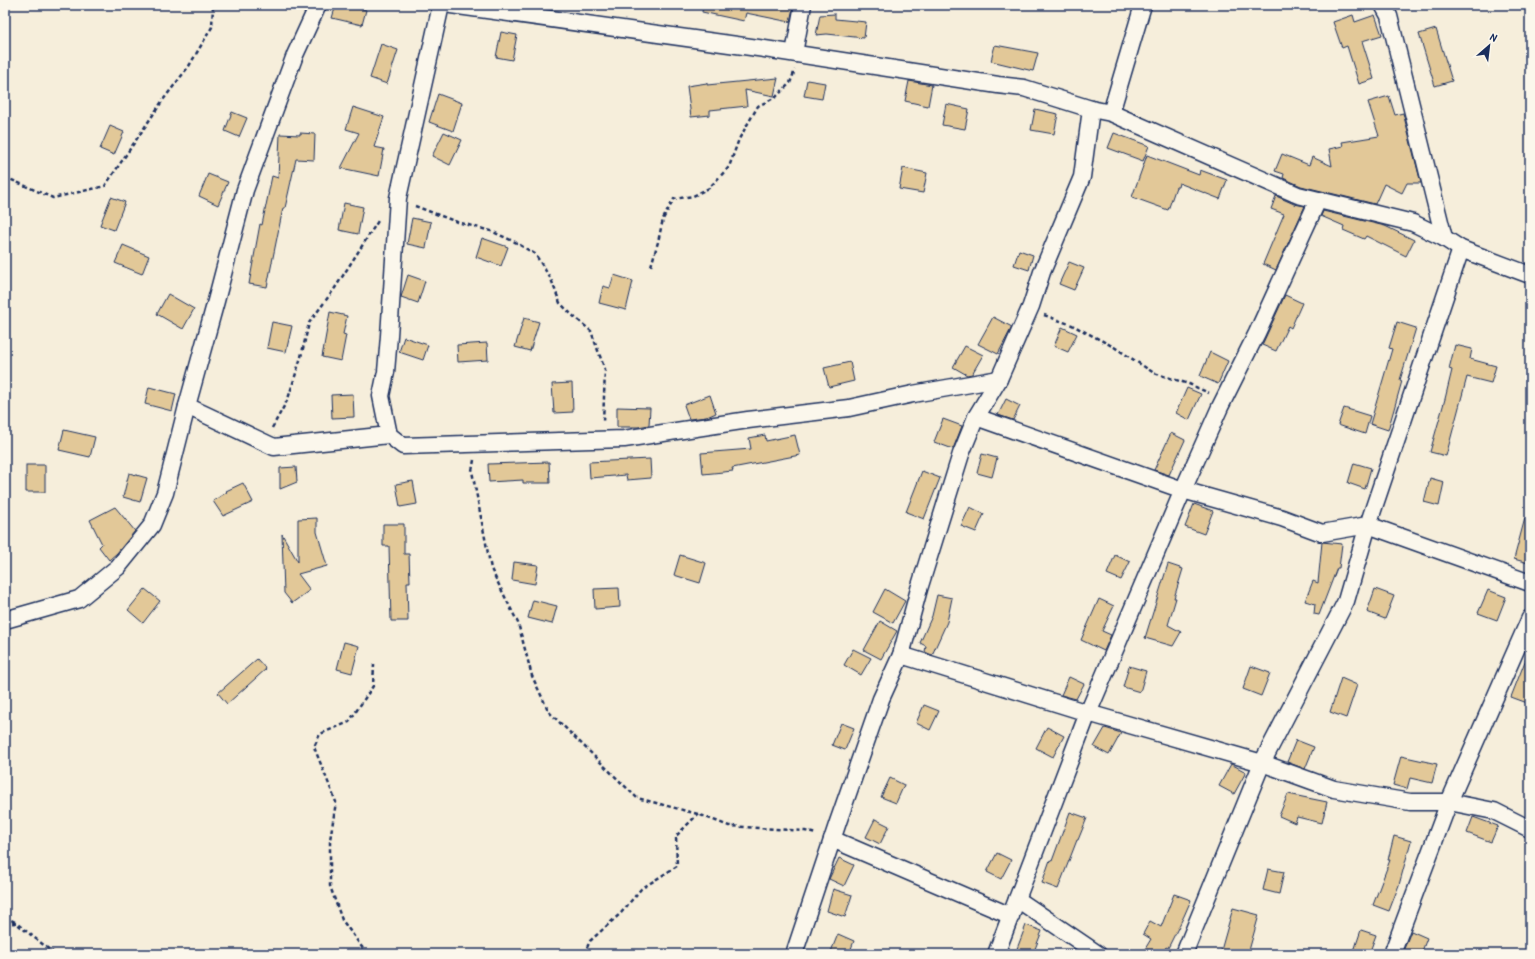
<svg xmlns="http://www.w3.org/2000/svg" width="1535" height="959" font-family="'Patrick Hand',sans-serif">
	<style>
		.building { fill: #e2c898; stroke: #1b2f5e }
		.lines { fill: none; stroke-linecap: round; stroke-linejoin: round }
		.minor-casing { stroke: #1b2f5e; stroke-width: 19 }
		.path { stroke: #1b2f5e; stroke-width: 2.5; stroke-dasharray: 4 3; stroke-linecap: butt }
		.minor { stroke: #fbf7ec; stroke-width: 16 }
	</style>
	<rect width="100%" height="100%" fill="#f6eedb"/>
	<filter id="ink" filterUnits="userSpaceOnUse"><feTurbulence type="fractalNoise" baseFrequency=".025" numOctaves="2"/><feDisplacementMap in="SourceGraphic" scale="8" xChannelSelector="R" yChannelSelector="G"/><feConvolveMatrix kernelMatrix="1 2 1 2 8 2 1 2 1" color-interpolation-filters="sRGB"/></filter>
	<g filter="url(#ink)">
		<!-- building -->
		<g class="building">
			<path d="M336,5H347L366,10L362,25L332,18Z"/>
			<path d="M703,5H779L793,8L790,22L746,13L744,21L702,12Z"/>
			<path d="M835,14V19L866,22L864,38L827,34L816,35L820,15Z"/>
			<path d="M1353,15L1355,22L1375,15L1382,35L1362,41L1374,79L1359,84L1347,46L1342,48L1333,22Z"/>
			<path d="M1436,29L1452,81L1435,86L1419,34Z"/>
			<path d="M501,32L517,35L512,60L496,57Z"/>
			<path d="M381,44L398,50L387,84L370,78Z"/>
			<path d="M995,45L1038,53L1033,71L991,61Z"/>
			<path d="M778,78L774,96L745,90L747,106L710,110V115L691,117L687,86L707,83V85Z"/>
			<path d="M807,80L825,83L822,99L804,96Z"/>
			<path d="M909,81L932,85L928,106L905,101Z"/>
			<path d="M438,94L462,103L453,131L429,122Z"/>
			<path d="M1389,96L1395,115L1403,113L1421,183H1407L1402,193L1384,184L1375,204L1301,186L1283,178L1284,174L1275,171L1282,154L1309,165L1312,157L1332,166L1329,149L1343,146L1342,142L1379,136L1368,102Z"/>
			<path d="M946,104L969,109L965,129L942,125Z"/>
			<path d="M353,107L384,117L374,147L384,149L379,176L341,168L359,133L346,129Z"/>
			<path d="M1035,109L1058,114L1054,134L1031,130Z"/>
			<path d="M232,112L247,118L239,137L225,131Z"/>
			<path d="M110,126L124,132L114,155L100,149Z"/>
			<path d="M444,132L462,140L450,165L432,156Z"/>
			<path d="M300,133L315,134L314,160L296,159L285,208H283L267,287L249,284L260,224L262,225L272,176L278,178L280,134L300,135Z"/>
			<path d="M1114,133L1149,146L1143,161L1108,148Z"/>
			<path d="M1147,155L1199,175L1200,170L1227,180L1220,199L1179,183L1178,187H1176L1168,210L1132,197Z"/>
			<path d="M903,168L927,173L923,193L899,189Z"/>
			<path d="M208,174L228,182L218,205L199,196Z"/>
			<path d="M1276,196L1294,204L1305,206L1276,270L1263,264L1284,214L1271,209Z"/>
			<path d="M111,197L125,202L114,230L100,225Z"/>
			<path d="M344,203L363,207L358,234L339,230Z"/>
			<path d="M1323,211L1385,226L1414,240L1406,256L1366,236L1364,239L1343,230L1344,226L1321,216Z"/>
			<path d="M412,218L431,222L426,248L407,244Z"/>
			<path d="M482,238L508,247L501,266L476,257Z"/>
			<path d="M123,245L149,256L142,274L115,263Z"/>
			<path d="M1019,250L1033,255L1029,270L1014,265Z"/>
			<path d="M1069,262L1084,268L1074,290L1059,284Z"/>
			<path d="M408,275L425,281L418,303L401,297Z"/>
			<path d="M614,275L633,281L626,310L599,303L603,286L610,288Z"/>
			<path d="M168,294L194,309L183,329L157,314Z"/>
			<path d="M1285,295L1302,303L1291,328L1288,326L1276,351L1262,345Z"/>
			<path d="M330,312L347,316L343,334L346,335L341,361L322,357Z"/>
			<path d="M993,317L1012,327L998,354L978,344Z"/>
			<path d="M524,318L539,322L530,351L515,347Z"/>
			<path d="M272,322L292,326L286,352L267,348Z"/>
			<path d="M1397,322L1416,328L1400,380L1402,381L1388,430L1370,424L1392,349L1389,348Z"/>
			<path d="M1062,327L1077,334L1068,352L1054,346Z"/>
			<path d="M404,337L428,345L423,360L399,352Z"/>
			<path d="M487,343L488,360L458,362L457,345Z"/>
			<path d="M1455,345L1472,349L1470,359L1496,366L1491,383L1467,377L1446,456L1430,452L1445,399L1452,370L1449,369Z"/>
			<path d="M965,346L983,355L972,374L967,375L953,367Z"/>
			<path d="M1210,352L1228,361L1218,384L1200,376Z"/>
			<path d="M850,362L854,381L829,387L824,368Z"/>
			<path d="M572,383L573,412L554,413L552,384Z"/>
			<path d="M149,387L176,394L172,411L145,404Z"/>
			<path d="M1187,388L1201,394L1189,420L1176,413Z"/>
			<path d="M353,394L354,417L332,418L331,395Z"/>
			<path d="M710,395L716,413L707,417L689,419L684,405Z"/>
			<path d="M1006,399L1020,406L1013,420L998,415Z"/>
			<path d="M617,407L650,408L649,425L638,427H617Z"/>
			<path d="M1344,408L1370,416L1365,434L1338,425Z"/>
			<path d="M943,419L962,426L953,449L934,442Z"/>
			<path d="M64,430L95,437L90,457L59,450Z"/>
			<path d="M1171,433L1185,440L1169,475L1154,470Z"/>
			<path d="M765,435L766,441L795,435L800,455L732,468L733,471L703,474L701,453L751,449L749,438Z"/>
			<path d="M982,454L997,458L992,477L977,473Z"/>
			<path d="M650,459L651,478L627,480L626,475L590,478L589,462Z"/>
			<path d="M549,462L550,483H523V480L489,482L488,464Z"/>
			<path d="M1354,463L1371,468L1365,489L1348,483Z"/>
			<rect x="26" y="465" width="19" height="27"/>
			<path d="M296,467L297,482L280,489V468Z"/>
			<path d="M922,471L940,478L924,519L906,512Z"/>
			<path d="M129,473L147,478L140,502L123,497Z"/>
			<path d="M1430,478L1444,482L1439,506L1424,502Z"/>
			<path d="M413,481L417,504L400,507L396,484Z"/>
			<path d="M243,483L253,502L223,516L213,501L227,492L226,491Z"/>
			<path d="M1194,504L1213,511L1204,534L1185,527Z"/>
			<path d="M115,507L135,531L117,553L109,560L99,547L102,544L90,520Z"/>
			<path d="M970,507L984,514L976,532L961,526Z"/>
			<path d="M317,518V532L327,566L298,574L310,590L292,603L284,593L282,534L298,562V519Z"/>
			<path d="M1525,518H1530V555L1528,563L1514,559Z"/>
			<path d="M383,524H404V554H409L410,582H407L408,621H391L389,546H383Z"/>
			<path d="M1322,542L1342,544L1339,568H1337L1319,615L1314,614L1315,604L1305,601L1313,581L1318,583Z"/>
			<path d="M680,555L706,563L700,583L674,575Z"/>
			<path d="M1115,555L1130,562L1121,580L1107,574Z"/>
			<path d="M514,562L538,565L535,584L512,580Z"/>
			<path d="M1168,564L1183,569L1174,598H1176L1168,625L1181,632L1173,646L1145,638Z"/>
			<path d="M619,588L620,607L595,609L594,589Z"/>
			<path d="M145,589L160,601L143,623L128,610Z"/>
			<path d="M885,589L905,601L893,623L873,612Z"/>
			<path d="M1375,589L1394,596L1385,619L1367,612Z"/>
			<path d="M1488,590L1506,597L1497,620L1478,613Z"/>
			<path d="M937,595L952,598L947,622L932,655L925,652L926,646L920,643L932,616Z"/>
			<path d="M1099,599L1114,606L1102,631L1111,635L1104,651L1081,640Z"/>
			<path d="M533,600L557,606L552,624L528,618Z"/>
			<path d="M880,621L897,631L881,659L864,650Z"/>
			<path d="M344,642L359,646L352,673L337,669Z"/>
			<path d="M853,649L871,658L861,675L844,665Z"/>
			<path d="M1529,651L1530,652V704L1511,697Z"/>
			<path d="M257,659L266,669L227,704L218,693Z"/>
			<path d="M1129,666L1146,671L1140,692L1123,687Z"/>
			<path d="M1251,666L1270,673L1261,696L1243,689Z"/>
			<path d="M1069,677L1084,684L1076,699L1061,695Z"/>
			<path d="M1341,678L1357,685L1346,718L1330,712Z"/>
			<path d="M924,705L939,711L930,730L916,723Z"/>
			<path d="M841,723L854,728L845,750L832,745Z"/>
			<path d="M1047,727L1064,736L1053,757L1036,748Z"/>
			<path d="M1105,728L1121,733L1109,755L1094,747Z"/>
			<path d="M1296,740L1314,747L1305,769L1287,762Z"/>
			<path d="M1401,756L1437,764L1432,783L1410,778L1407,789L1393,785Z"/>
			<path d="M1231,764L1246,772L1234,794L1219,786Z"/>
			<path d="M890,778L904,785L896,803L881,797Z"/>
			<path d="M1288,794L1327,802L1322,823L1297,817L1295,823L1279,816Z"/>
			<path d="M1070,812L1087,818L1078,840H1077L1058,889L1042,883L1050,860L1052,861Z"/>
			<path d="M1473,817L1498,826L1491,842L1467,833Z"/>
			<path d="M875,819L889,826L880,844L866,837Z"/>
			<path d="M1394,836L1411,841L1399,885L1389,911L1373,905L1390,860H1388Z"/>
			<path d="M997,853L1011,860L1001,879L987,872Z"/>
			<path d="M839,858L854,865L844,886L829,879Z"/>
			<path d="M1268,869L1284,872L1279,894L1263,890Z"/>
			<path d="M833,889L852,895L845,917L827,911Z"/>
			<path d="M1174,894L1191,900L1184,916L1168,948L1166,947L1162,954H1142L1151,939L1143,934L1150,921L1161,927Z"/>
			<path d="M1233,908L1259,915L1248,954H1220Z"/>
			<path d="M1026,925L1042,931L1033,954H1015Z"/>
			<path d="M1361,930L1376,935L1369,954H1353Z"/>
			<path d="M1411,931L1427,938L1421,954H1402Z"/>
			<path d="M838,934L854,941L849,954H830Z"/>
		</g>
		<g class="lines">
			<defs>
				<g id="minor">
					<path d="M318,5L295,55L245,190L216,301L187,406L274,447L389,435"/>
					<path d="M441,5L398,198L389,336L386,372L381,396L389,435L403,446L624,439L748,420L849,408L913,394L999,379"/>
					<path d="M451,5L758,48L998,85L1024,88L1091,109L1111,113L1298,195L1413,223L1444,238L1461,249L1530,275"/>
					<path d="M1383,5L1389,16L1444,238"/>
					<path d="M794,53L803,5"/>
					<path d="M1111,113L1143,5"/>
					<path d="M976,417L1183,490L1282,518L1322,533L1368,525L1530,583"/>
					<path d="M5,620L79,599L118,567L152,525L165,493L187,406"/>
					<path d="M901,655L1088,713L1262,763L1334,789L1410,802H1449L1494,811L1530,829"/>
					<path d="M832,839L1011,916"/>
					<path d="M1017,899L1098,954"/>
					<path d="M794,954L838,822L881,699L901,655L919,589L961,454L976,417L999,379L1031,306L1042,272L1082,177L1091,109"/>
					<path d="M996,954L1088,713L1183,490L1220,407L1257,333L1318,200"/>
					<path d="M1184,954L1262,763L1346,601L1368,525L1461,249"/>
					<path d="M1392,954L1449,802L1530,618"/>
				</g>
			</defs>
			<!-- minor casing -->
			<use href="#minor" class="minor-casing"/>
			<!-- path -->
			<g class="path">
				<path d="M5,177L53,198L105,186L163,100L189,66L212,27L213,5"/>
				<path d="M415,206L457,222L491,231L515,242L535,254L551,279L560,303L572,315L591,331L605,370L603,423"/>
				<path d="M651,266L658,242L663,219L674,199L693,196L709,188L729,167L739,139L758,106L776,97L790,83L795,70"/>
				<path d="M1044,315L1072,325L1114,347L1154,373L1189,384L1209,393"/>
				<path d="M272,428L288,399L301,357L309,323L335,288L378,221"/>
				<path d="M474,460L472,471L491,569L518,623L532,676L549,712L637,798L698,814L729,826L805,831L816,834"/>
				<path d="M5,917L15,922"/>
				<path d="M5,924L16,923L55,954"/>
				<path d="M367,954L342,920L330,886V840L336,802L314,747L320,734L349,722L373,686L374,664"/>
				<path d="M584,954L590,941L621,913L641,889L677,866L676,836L698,814"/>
			</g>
			<!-- minor -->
			<use href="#minor" class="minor"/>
		</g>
	</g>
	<!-- margin -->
	<rect width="1535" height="959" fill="none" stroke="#fbf7ec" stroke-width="20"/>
	<rect x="10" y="10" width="1515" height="939" fill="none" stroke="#1b2f5e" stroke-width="1.5" filter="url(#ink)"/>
	<!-- north arrow -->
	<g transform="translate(1489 46) rotate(28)" stroke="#fbf7ec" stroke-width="3" paint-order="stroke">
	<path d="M0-3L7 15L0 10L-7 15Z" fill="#1b2f5e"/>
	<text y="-6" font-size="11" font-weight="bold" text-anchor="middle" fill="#1b2f5e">N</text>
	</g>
</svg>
